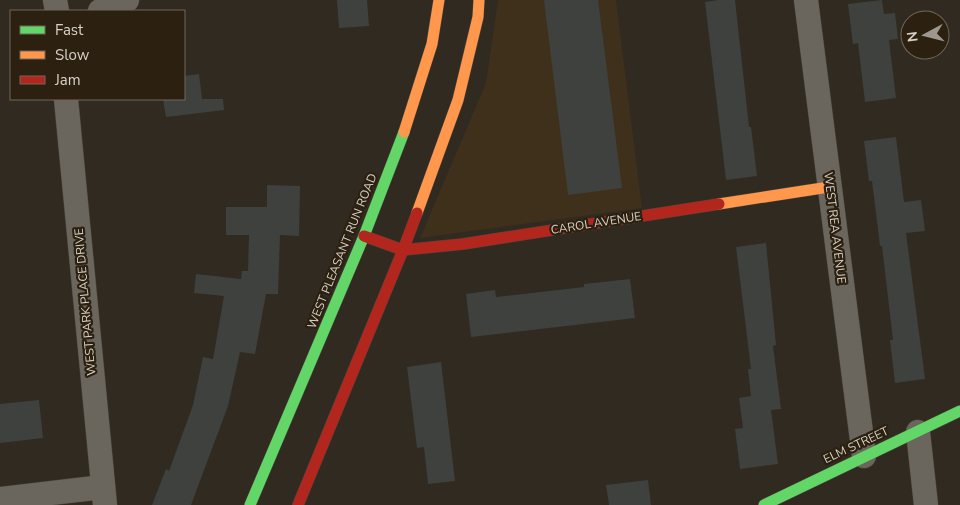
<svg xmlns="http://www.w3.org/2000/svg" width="960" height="505" font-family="'Nunito Sans',sans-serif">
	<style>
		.built { fill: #3f301c }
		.building { fill: #3e413d }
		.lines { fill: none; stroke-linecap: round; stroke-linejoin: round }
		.street-casing { stroke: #4a453c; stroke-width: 25 }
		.fast-casing { stroke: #4a453c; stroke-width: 12 }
		.slow-casing { stroke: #4a453c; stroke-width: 12 }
		.jam-casing { stroke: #4a453c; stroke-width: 12 }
		.street { stroke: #6a655d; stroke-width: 24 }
		.fast { stroke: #63d668; stroke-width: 11 }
		.slow { stroke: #ff974d; stroke-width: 11 }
		.jam { stroke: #b3261e; stroke-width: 11 }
		.labels { text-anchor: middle; stroke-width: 4.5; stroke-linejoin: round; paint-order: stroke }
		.street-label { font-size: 12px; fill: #d8d1c7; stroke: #2c2111 }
	</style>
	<rect width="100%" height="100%" fill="#302a21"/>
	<!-- built -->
	<path class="built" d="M498,0H616L642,208L420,238L486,83Z"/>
	<!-- building -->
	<g class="building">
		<path d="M337,0H367L369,26L339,28Z"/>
		<path d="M544,0H598L622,188L568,195Z"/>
		<path d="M718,0H735L749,127H751L757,176L726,180L705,2Z"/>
		<path d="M882,0L884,14L895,13L898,39L889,40L896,98L865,102L858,43L853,44L848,4Z"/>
		<path d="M199,74L202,99H223L224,110L166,117L163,99H184V76Z"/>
		<path d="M896,137L904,202L921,200L925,231L906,233L925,379L895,383L890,340H893L882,246H880L872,181H869L864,141Z"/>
		<path d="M267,185L300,186L299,236L280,235L278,294H266L255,354L240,352L228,406L191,505H152L166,469L169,471L193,405L203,357L213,359L224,296L194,293L196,274L241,279L242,271H248L249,235H226V207H267Z"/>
		<path d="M766,243L776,345L773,346L781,409L771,410L778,464L740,469L735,429L743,428L739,398L751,396L748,369H751L736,247Z"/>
		<path d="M630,279L635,318L471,337L466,294L495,290L496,297L584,287V284Z"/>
		<path d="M441,362L455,481L428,484L424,447L417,448L407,367Z"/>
		<path d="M39,400L43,438L0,443V404Z"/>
		<path d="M648,480L651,505H609L606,485Z"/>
	</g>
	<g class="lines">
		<defs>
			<g id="street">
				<path d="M55,0L57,11"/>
				<path d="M806,0L864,456"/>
				<path d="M100,11L127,0"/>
				<path d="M66,99L105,505"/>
				<path d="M918,432L926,505"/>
				<path d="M0,499L103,487"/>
			</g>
			<g id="fast">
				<path d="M250,505L364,236L404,132"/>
				<path d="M764,505L960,411"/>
			</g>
			<g id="slow">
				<path d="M404,132L432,44L439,0"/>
				<path d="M719,204L829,187"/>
				<path d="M417,213L458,100L478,17L479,0"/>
			</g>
			<g id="jam">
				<path d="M364,236L403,250L463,244L719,204"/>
				<path d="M298,505L403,250L417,213"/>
			</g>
		</defs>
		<!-- street casing -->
		<use href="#street" class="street-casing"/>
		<!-- fast casing -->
		<use href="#fast" class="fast-casing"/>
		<!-- slow casing -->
		<use href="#slow" class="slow-casing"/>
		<!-- jam casing -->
		<use href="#jam" class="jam-casing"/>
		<!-- street -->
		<use href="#street" class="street"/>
		<!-- fast -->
		<use href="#fast" class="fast"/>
		<!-- slow -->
		<use href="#slow" class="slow"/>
		<!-- jam -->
		<use href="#jam" class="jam"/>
	</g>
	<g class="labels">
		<!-- street labels -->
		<g class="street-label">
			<text transform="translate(596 223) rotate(-9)" y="4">CAROL AVENUE</text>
			<text transform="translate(835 228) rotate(83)" y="4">WEST REA AVENUE</text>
			<text transform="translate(342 251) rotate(-68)" y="4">WEST PLEASANT RUN ROAD</text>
			<text transform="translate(85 302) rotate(-95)" y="4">WEST PARK PLACE DRIVE</text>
			<text transform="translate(856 445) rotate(-25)" y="4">ELM STREET</text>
		</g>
	</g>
	<!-- legend -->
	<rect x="10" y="10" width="175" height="90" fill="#2c2111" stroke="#71675a"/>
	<rect x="20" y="26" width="25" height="8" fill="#63d668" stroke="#71675a"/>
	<text x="55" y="35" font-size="15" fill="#d8d1c7">Fast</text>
	<rect x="20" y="51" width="25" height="8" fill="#ff974d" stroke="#71675a"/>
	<text x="55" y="60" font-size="15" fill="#d8d1c7">Slow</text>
	<rect x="20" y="76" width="25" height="8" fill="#b3261e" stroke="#71675a"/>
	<text x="55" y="85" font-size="15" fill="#d8d1c7">Jam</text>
	<!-- north arrow -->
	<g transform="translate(925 35) rotate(263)"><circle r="24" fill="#2c2111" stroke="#71675a"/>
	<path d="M0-4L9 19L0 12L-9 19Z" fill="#9d978d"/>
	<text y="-8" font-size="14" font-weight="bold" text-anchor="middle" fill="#d8d1c7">N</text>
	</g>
</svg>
